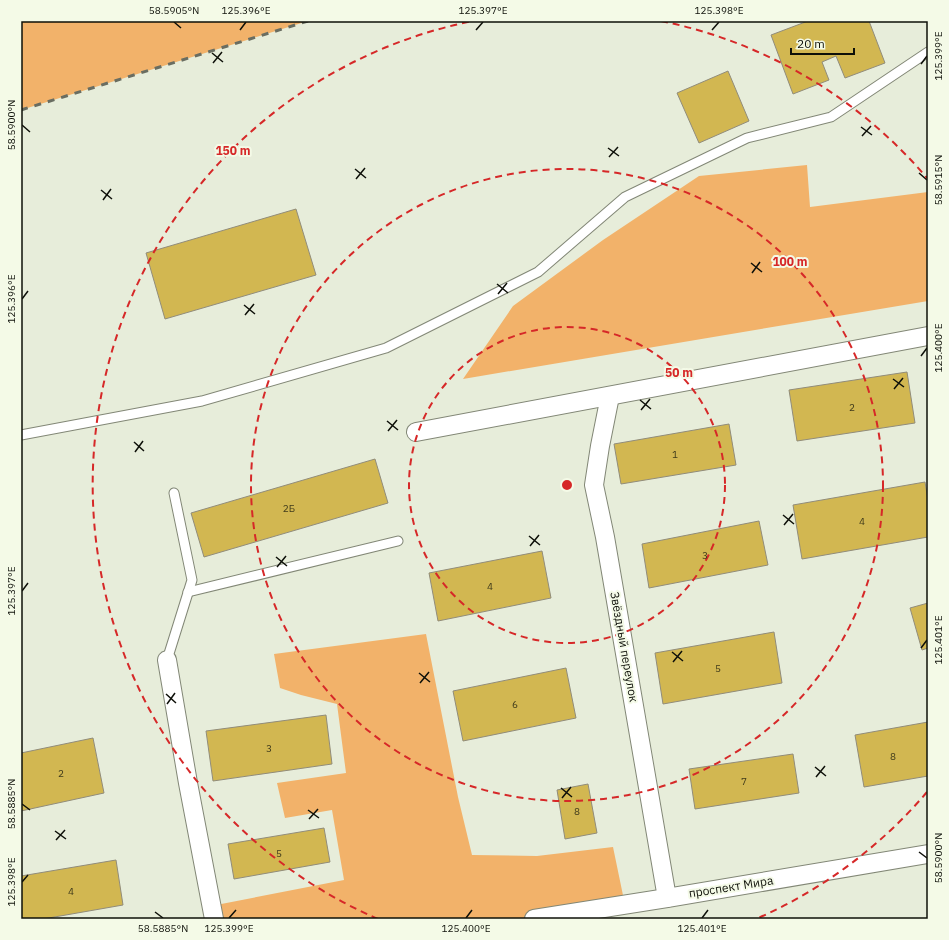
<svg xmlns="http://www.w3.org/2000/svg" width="949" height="940" font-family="'IBM Plex Sans',sans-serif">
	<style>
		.green { fill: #f2b26a }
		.building { fill: #d2b751; stroke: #918c7a }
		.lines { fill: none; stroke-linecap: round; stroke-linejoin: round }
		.service-casing { stroke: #828776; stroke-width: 11 }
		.minor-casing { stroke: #828776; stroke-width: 20 }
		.service { stroke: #fff; stroke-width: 9 }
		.minor { stroke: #fff; stroke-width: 18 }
		.rail { stroke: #696d61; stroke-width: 3; stroke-dasharray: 7 7; stroke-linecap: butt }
		.ticks { fill: none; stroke: #0e1009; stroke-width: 1.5 }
		.ring { fill: none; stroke: #d62828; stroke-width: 2; stroke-dasharray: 7 5 }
		.labels { text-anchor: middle; stroke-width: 4; stroke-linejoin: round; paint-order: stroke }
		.number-label { font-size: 10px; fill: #3f3a1b }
		.street-label { font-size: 12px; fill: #0e1009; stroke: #f4fae7 }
		.centre { fill: #d62828; stroke: #f4fae7; stroke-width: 2 }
		.ring-label { font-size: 12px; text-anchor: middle; font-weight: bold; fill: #d62828; stroke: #f4fae7; stroke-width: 4; stroke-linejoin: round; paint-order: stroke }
		.neatline { fill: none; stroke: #0e1009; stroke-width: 1.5 }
		.ticks-label { font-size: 10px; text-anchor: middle; fill: #0e1009 }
	</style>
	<rect width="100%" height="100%" fill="#e7edda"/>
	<!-- green -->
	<g class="green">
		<path d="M21,21H308L21,110Z"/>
		<path d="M807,165L810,207L928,192V301L463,379L513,306L603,240L699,176Z"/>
		<path d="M426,634L458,797L472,855L537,856L613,847L625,905L534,919H214L211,906L344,880L332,810L285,818L277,783L346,773L337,704L301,695L280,688L274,654Z"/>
	</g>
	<!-- building -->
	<g class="building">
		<path d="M808,21H869L885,63L845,78L836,56L822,62L829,80L793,94L771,35Z"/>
		<path d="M728,71L749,121L699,143L677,93Z"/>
		<path d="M296,209L316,275L165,319L146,253Z"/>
		<path d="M907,372L915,423L797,441L789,390Z"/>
		<path d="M729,424L736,465L621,484L614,444Z"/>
		<path d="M375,459L388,503L204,557L191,513Z"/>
		<path d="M925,482L928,500V537L802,559L793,505Z"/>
		<path d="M759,521L768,565L649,588L642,544Z"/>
		<path d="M542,551L551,598L438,621L429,573Z"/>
		<path d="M928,603V648L922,650L910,608Z"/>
		<path d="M774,632L782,683L663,704L655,653Z"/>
		<path d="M566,668L576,718L463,741L453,691Z"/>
		<path d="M326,715L332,764L213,781L206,731Z"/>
		<path d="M928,722V776L864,787L855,735Z"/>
		<path d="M93,738L104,793L21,811V753Z"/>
		<path d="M793,754L799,793L695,809L689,769Z"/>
		<path d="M588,784L597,833L565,839L557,790Z"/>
		<path d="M324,828L330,862L234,879L228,844Z"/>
		<path d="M116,860L123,905L43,919H21V876Z"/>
	</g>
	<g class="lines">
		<defs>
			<g id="service">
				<path d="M21,435L202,401L386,348L538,272L625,197L747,138L831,117L928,52"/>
				<path d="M188,592L398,541"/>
				<path d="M167,660L192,580L174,493"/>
			</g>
			<g id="minor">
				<path d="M610,396L600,446L594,485L605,537L667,898"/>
				<path d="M416,432L928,336"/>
				<path d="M167,660L188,783L214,919"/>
				<path d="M534,919L667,898L928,854"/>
			</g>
		</defs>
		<!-- service casing -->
		<use href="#service" class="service-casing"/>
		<!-- minor casing -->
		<use href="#minor" class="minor-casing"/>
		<!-- service -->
		<use href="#service" class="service"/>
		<!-- minor -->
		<use href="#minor" class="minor"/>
		<!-- rail -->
		<path class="rail" d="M21,110L308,21"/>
	</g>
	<!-- ticks -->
	<path class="ticks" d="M174,22L181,28M240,30L246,22M476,30L483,22M712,30L719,22M212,53L223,62M213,63L222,52M921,64L927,56M22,125L30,132M861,127L872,135M862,136L871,126M608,148L619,156M609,157L618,147M355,169L366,178M919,173L927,180M356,179L365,168M101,190L112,199M103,200L111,189M751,263L762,272M752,273L760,262M497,284L508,293M498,294L507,283M22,299L28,291M244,305L255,314M245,315L254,304M921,356L927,348M893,379L904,387M894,389L903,378M640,400L651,409M641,410L650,399M387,421L398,430M388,431L397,420M134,442L144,451M135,452L143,441M783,515L794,524M784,525L793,514M529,536L540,545M530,546L539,535M276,557L287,566M277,567L286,556M22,591L28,583M921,648L927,640M672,652L683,661M673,662L682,651M419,673L430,682M420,683L429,672M166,694L176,703M167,704L175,693M815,767L826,776M816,777L825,766M561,788L572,797M562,798L571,787M22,804L30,810M308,810L319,818M309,819L318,809M55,831L66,839M56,840L65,830M919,852L927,858M22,882L28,875M155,912L163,918M229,918L236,910M466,918L472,910M702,918L708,910"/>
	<!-- distance rings -->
	<g class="ring">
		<circle cx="567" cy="485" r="158"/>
		<circle cx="567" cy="485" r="316"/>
		<path d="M927 792A473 473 0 0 1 756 919M378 919A473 473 0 0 1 473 21M661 21A473 473 0 0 1 927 178"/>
	</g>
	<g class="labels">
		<!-- number labels -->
		<g class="number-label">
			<text x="852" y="411">2</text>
			<text x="675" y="458">1</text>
			<text x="289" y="512">2Б</text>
			<text x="862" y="525">4</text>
			<text x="705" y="559">3</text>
			<text x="490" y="590">4</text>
			<text x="718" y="672">5</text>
			<text x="515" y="708">6</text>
			<text x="269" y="752">3</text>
			<text x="893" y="760">8</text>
			<text x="61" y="777">2</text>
			<text x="744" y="785">7</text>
			<text x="577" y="815">8</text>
			<text x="279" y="857">5</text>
			<text x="71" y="895">4</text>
		</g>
		<!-- street labels -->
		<g class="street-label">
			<text transform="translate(624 647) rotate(80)" y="4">Звёздный переулок</text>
			<text transform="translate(731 887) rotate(-9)" y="4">проспект Мира</text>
		</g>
	</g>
	<circle cx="567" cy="485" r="6" class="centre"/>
	<g class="ring-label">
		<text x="233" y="155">150 m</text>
		<text x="790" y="266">100 m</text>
		<text x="679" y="377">50 m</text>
	</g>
	<!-- border -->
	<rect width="949" height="940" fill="none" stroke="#f4fae7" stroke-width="44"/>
	<!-- scale -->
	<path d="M791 48v6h63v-6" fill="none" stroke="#0e1009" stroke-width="2"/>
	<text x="797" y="48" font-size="12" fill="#0e1009" stroke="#f4fae7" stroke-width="3" paint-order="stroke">20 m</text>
	<rect x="22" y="22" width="905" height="896" class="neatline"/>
	<g class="ticks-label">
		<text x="174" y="14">58.5905°N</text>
		<text x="246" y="14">125.396°E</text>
		<text x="483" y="14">125.397°E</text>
		<text x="719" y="14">125.398°E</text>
		<text transform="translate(938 56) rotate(-90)" y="4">125.399°E</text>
		<text transform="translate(11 125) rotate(-90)" y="4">58.5900°N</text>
		<text transform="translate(938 180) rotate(-90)" y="4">58.5915°N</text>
		<text transform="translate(11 299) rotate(-90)" y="4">125.396°E</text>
		<text transform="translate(938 348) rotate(-90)" y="4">125.400°E</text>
		<text transform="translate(11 591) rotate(-90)" y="4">125.397°E</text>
		<text transform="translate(938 640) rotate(-90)" y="4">125.401°E</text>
		<text transform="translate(11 804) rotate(-90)" y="4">58.5885°N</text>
		<text transform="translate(938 858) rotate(-90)" y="4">58.5900°N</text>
		<text transform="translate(11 882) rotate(-90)" y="4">125.398°E</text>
		<text x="163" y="932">58.5885°N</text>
		<text x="229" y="932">125.399°E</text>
		<text x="466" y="932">125.400°E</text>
		<text x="702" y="932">125.401°E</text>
	</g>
</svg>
